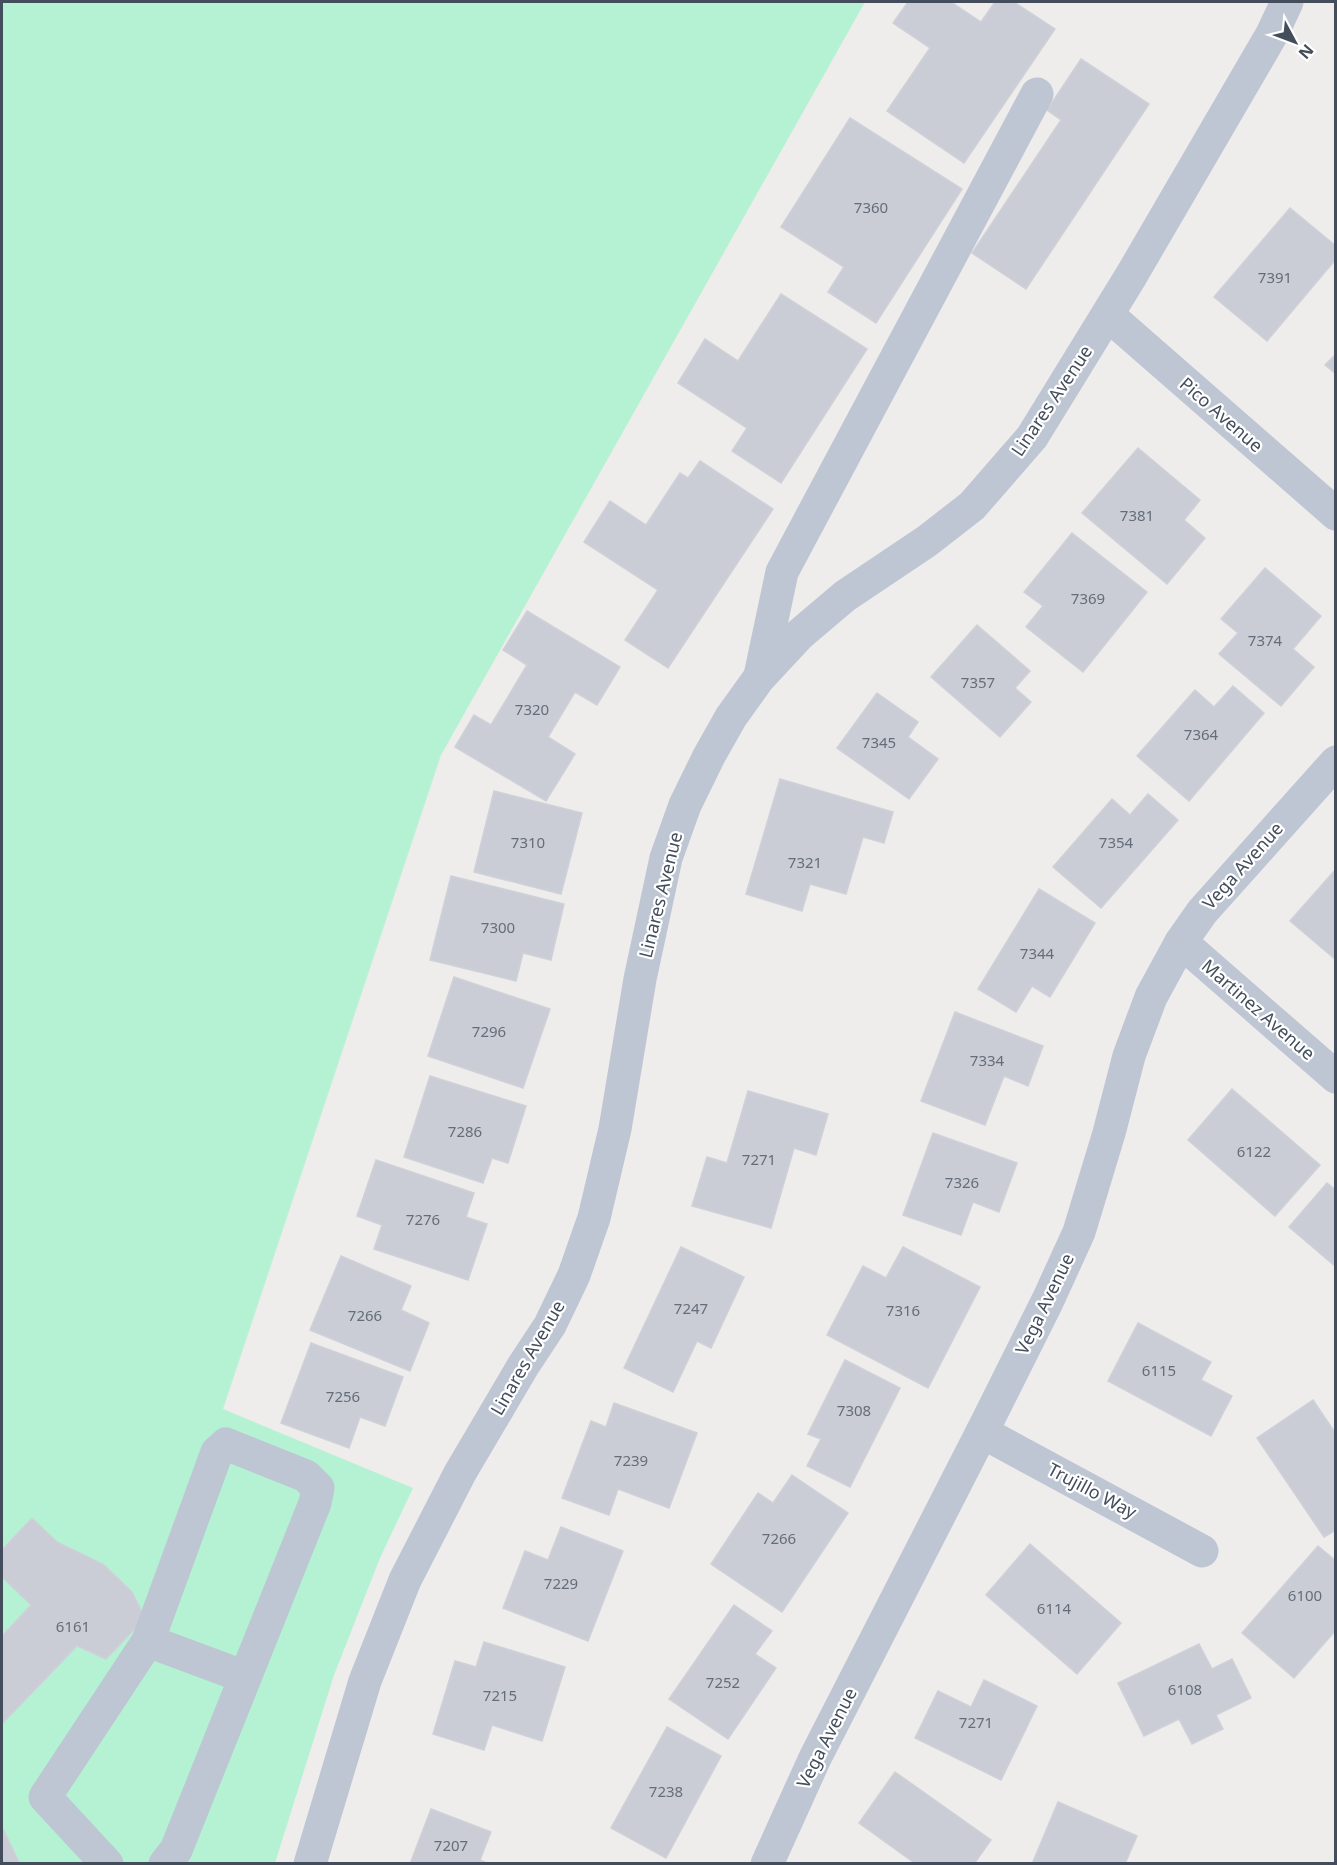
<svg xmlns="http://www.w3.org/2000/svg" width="1337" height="1865" font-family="'Noto Sans',sans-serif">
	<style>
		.green { fill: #b5f2d3 }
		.building { fill: #cacdd5; stroke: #cfd1d8; stroke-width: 1.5 }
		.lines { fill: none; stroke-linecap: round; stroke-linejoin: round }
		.minor { stroke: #bec6d3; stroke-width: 33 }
		.labels { text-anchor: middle; stroke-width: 4.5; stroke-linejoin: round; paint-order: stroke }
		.number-label { font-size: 15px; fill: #656d7a }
		.street-label { font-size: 18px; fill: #434d5b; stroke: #fff }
	</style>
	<rect width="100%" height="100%" fill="#efecec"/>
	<!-- green -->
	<path class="green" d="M2,2H865L441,755L223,1409L413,1488L380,1558L334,1675L275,1863L2,1864Z"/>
	<!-- building -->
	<g class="building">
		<path d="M908,2H951L981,22L995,2H1014L1055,29L964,163L887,111L930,48L893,23Z"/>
		<path d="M1081,59L1149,104L1026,289L972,253L1061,120L1047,110Z"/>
		<path d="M850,118L962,189L876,323L828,292L844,267L781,227Z"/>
		<path d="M1290,208L1336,246V259L1267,341L1214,297Z"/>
		<path d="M781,294L867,349L781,483L732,451L747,428L678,383L705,339L738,361Z"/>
		<path d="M1336,354V374L1325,365Z"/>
		<path d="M1138,448L1200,500L1184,520L1205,538L1167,584L1082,513Z"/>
		<path d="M700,461L773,509L668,668L625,640L658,590L584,542L610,501L646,525L680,473L688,478Z"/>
		<path d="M1072,533L1147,592L1083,672L1026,627L1043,606L1024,592Z"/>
		<path d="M1265,568L1321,616L1293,649L1314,667L1281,706L1219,654L1238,633L1221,619Z"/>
		<path d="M527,611L620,667L597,705L575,692L548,737L575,754L546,801L455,747L474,715L491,725L527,665L503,650Z"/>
		<path d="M977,625L1030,671L1015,688L1031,702L1000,737L931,677Z"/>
		<path d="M1233,686L1264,713L1189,801L1137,756L1195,690L1214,707Z"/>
		<path d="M877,693L918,722L908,737L938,759L909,799L837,748Z"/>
		<path d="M780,779L893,812L884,843L863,837L846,894L810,884L802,911L746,894Z"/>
		<path d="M494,791L582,813L561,894L474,872Z"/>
		<path d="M1148,794L1178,820L1101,908L1053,867L1112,799L1130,815Z"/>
		<path d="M1336,869V960L1290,921Z"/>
		<path d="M451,876L564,904L551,960L523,953L516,981L430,960Z"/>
		<path d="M1039,889L1095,923L1050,997L1032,986L1016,1012L978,989Z"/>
		<path d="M454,977L550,1009L523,1088L428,1056Z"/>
		<path d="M955,1012L1043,1046L1028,1086L1004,1076L985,1125L921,1101Z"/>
		<path d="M430,1076L526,1106L508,1163L492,1158L483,1183L404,1157Z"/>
		<path d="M1232,1089L1320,1165L1275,1216L1188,1140Z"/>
		<path d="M748,1091L828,1114L816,1155L794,1148L771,1228L692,1206L707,1157L727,1163Z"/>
		<path d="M933,1133L1017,1163L999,1212L973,1202L961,1235L903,1215Z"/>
		<path d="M376,1160L474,1193L466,1217L487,1224L468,1280L374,1249L382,1225L357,1216Z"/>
		<path d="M1327,1183L1336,1190V1267L1289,1227Z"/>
		<path d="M681,1247L744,1277L711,1348L697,1341L673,1392L624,1368Z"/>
		<path d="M903,1247L980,1287L928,1388L827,1335L863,1266L886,1278Z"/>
		<path d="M341,1256L411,1286L401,1310L429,1323L410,1371L310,1330Z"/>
		<path d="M1138,1323L1211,1362L1201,1380L1232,1396L1211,1436L1108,1381Z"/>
		<path d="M311,1343L403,1377L385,1426L360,1417L349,1448L281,1423Z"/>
		<path d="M845,1360L900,1388L850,1487L807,1466L821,1439L808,1434Z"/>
		<path d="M1313,1400L1336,1434V1530L1324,1537L1257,1438Z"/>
		<path d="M614,1403L697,1433L669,1508L618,1489L609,1515L562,1498L591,1421L606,1427Z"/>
		<path d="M792,1475L848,1513L782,1612L711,1564L758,1493L773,1503Z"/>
		<path d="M32,1518L57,1542L103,1564L132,1592L145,1618L106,1659L77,1646L2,1724V1636L31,1605L2,1577V1550Z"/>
		<path d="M561,1527L623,1551L588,1641L503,1608L525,1551L548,1560Z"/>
		<path d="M1030,1544L1121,1623L1077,1674L986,1595Z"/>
		<path d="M1318,1546L1336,1561V1630L1294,1678L1242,1633Z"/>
		<path d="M734,1605L772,1631L755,1654L776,1668L728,1739L669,1699Z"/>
		<path d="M484,1642L565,1667L542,1741L492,1725L484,1750L433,1734L455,1661L476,1667Z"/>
		<path d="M1199,1644L1212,1669L1232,1659L1251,1698L1216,1715L1223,1729L1192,1744L1179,1719L1144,1736L1118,1683Z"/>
		<path d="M984,1680L1037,1706L1001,1780L915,1738L938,1691L971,1707Z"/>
		<path d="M667,1727L721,1756L666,1858L611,1828Z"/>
		<path d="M895,1772L991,1840L974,1864H916L859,1823Z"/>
		<path d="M1058,1802L1137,1836L1125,1864H1032Z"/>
		<path d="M431,1809L491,1832L480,1860L489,1864H410Z"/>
		<path d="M2,1827L20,1864H2Z"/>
	</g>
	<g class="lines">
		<!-- minor -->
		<g class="minor">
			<path d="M1108,315L1336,514"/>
			<path d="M760,676L782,572L1037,94"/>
			<path d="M1181,942L1336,1077"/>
			<path d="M982,1432L1202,1551"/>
			<path d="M148,1641L245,1677"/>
			<path d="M107,1864L45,1797L148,1641L217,1452L226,1444L306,1476L318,1488L315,1503L176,1850L165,1864"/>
			<path d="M310,1864L365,1681L405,1580L460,1473L523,1366L550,1325L574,1275L594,1218L615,1129L640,979L666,858L685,805L709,756L731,717L759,678L799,635L845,596L927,541L972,506L1032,437L1131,276L1272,34L1287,2"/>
			<path d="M767,1864L815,1758L982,1432L1048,1300L1079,1232L1109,1133L1129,1056L1151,997L1181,942L1202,912L1336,762"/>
		</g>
	</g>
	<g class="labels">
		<!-- number labels -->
		<g class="number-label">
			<text x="871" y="213">7360</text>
			<text x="1275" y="283">7391</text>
			<text x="1137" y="521">7381</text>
			<text x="1088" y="604">7369</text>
			<text x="1265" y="646">7374</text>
			<text x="978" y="688">7357</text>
			<text x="532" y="715">7320</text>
			<text x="1201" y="740">7364</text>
			<text x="879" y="748">7345</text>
			<text x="528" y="848">7310</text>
			<text x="1116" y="848">7354</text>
			<text x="805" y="868">7321</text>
			<text x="498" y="933">7300</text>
			<text x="1037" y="959">7344</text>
			<text x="489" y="1037">7296</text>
			<text x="987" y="1066">7334</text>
			<text x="465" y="1137">7286</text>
			<text x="1254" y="1157">6122</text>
			<text x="759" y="1165">7271</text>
			<text x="962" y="1188">7326</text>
			<text x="423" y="1225">7276</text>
			<text x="691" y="1314">7247</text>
			<text x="903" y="1316">7316</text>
			<text x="365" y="1321">7266</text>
			<text x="1159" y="1376">6115</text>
			<text x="343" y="1402">7256</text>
			<text x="854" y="1416">7308</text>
			<text x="631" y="1466">7239</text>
			<text x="779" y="1544">7266</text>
			<text x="561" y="1589">7229</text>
			<text x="1305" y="1601">6100</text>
			<text x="1054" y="1614">6114</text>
			<text x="73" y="1632">6161</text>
			<text x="723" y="1688">7252</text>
			<text x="1185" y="1695">6108</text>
			<text x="500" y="1701">7215</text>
			<text x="976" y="1728">7271</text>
			<text x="666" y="1797">7238</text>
			<text x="451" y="1851">7207</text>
		</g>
		<!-- street labels -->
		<g class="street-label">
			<text transform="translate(1052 401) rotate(-56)" y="6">Linares Avenue</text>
			<text transform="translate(1221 415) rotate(41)" y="6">Pico Avenue</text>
			<text transform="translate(1243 866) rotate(-48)" y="6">Vega Avenue</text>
			<text transform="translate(661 895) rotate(-76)" y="6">Linares Avenue</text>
			<text transform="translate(1258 1010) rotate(41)" y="6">Martinez Avenue</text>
			<text transform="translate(1045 1304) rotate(-64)" y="6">Vega Avenue</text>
			<text transform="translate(528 1358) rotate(-60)" y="6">Linares Avenue</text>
			<text transform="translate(1092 1491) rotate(28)" y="6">Trujillo Way</text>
			<text transform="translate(827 1738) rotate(-63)" y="6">Vega Avenue</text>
		</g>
	</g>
	<!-- border -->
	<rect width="1337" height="1865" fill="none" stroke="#434d5b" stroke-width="6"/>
	<!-- north arrow -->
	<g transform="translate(1295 42) rotate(131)" stroke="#ffffff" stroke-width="4.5" paint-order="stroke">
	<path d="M0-4.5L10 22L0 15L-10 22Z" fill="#434d5b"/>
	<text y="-9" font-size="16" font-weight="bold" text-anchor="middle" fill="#434d5b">N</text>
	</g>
</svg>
